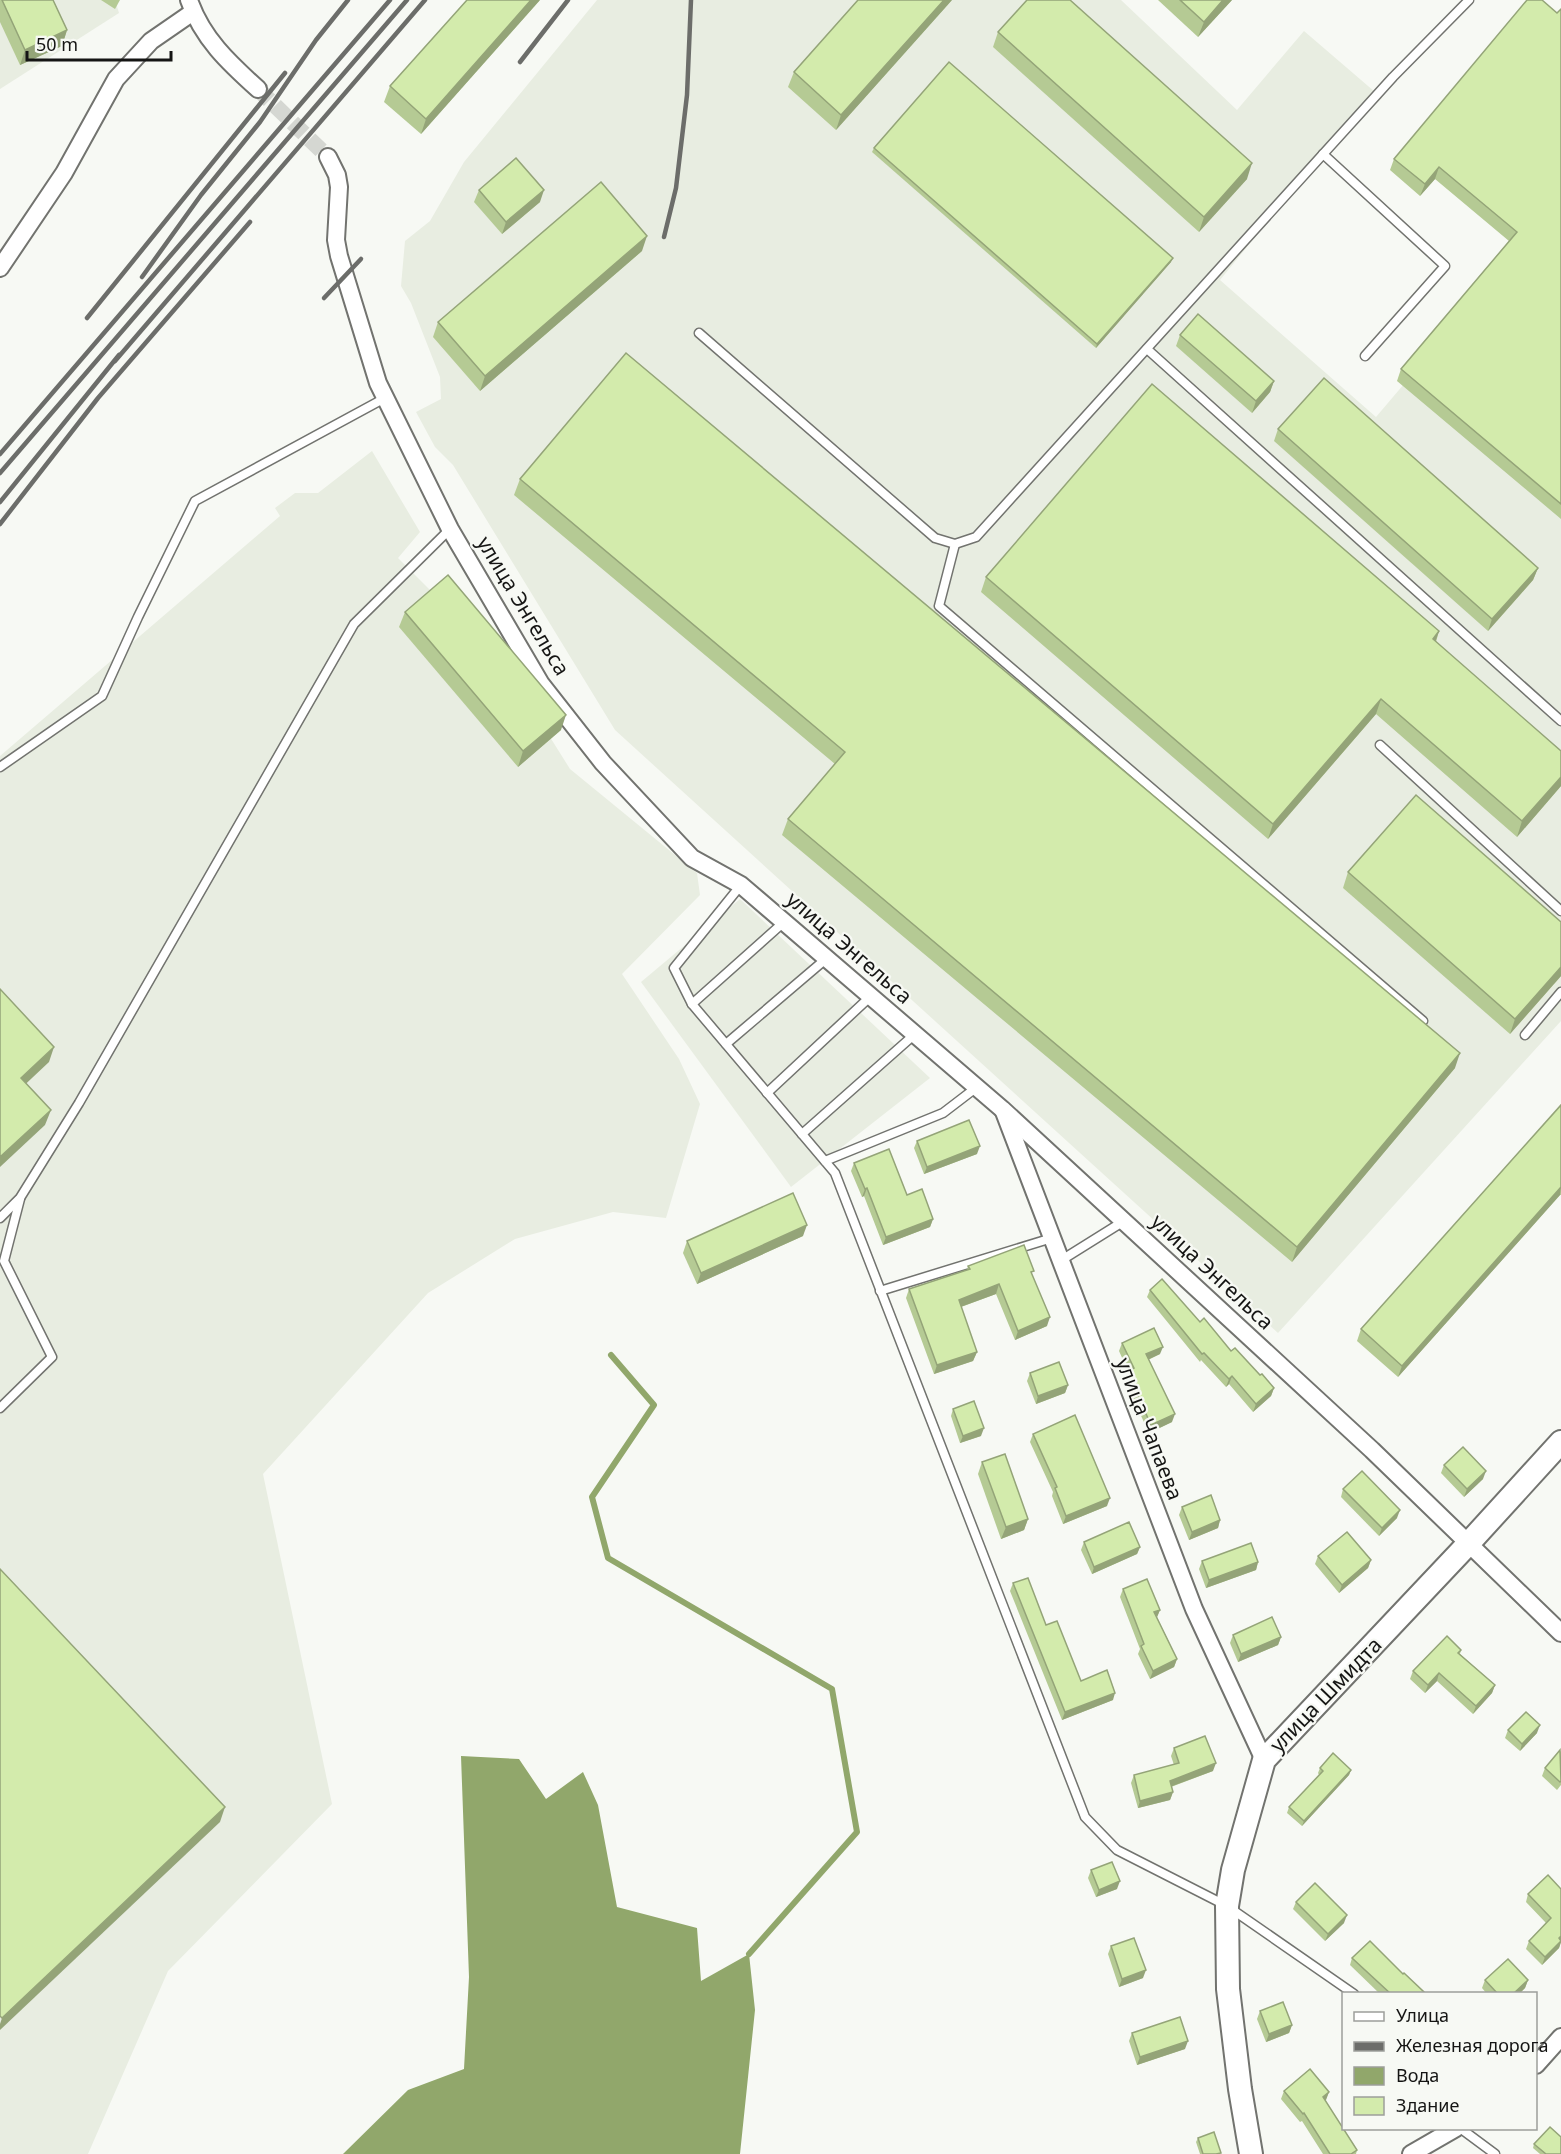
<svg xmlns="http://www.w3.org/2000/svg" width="1561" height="2154" font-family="'Noto Sans',sans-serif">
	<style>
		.built { fill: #e8ede1 }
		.water { fill: #91a76b }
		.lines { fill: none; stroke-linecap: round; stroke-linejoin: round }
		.stream { stroke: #91a76b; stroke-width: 6 }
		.minor-tunnel { stroke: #d5d7d2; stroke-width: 16; stroke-dasharray: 16 8; stroke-linecap: butt }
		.service-casing { stroke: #72736f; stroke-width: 11 }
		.minor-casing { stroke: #72736f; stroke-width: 20 }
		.secondary-casing { stroke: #72736f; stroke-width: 26 }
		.service { stroke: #fff; stroke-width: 8 }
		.minor { stroke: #fff; stroke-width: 16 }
		.secondary { stroke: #fff; stroke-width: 22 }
		.rail { stroke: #6c6d6a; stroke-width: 4.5 }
		.wall { fill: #b5ca94 }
		.shaded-wall { fill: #94a478 }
		.building { fill: #d3ebac; stroke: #94a478; stroke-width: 1.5 }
		.labels { text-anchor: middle; stroke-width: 4.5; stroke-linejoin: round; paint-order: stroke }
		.street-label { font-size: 21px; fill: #151514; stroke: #f7f9f4 }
	</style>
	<rect width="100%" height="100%" fill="#f7f9f4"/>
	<!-- built -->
	<g class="built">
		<path d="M0,0H115L119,13L0,89Z"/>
		<path d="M597,0H1121L1237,110L1304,31L1382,98L1323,154L1220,280L1376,417L1494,278L1561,332V1021L1278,1333L615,730L453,465L435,447L416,412L441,399L440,377L411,303L401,286L405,241L430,221L464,162Z"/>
		<path d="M372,451L420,532L398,558L432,592L456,587L570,769L697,873L700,895L622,974L679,1059L700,1104L666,1218L613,1212L515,1239L428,1293L263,1474L332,1804L168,1971L88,2154H0V756L280,516L275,508L295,493H318Z"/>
		<path d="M740,899L930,1078L791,1187L641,982Z"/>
	</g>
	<!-- water -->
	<path class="water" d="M461,1756L519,1759L546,1799L583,1772L598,1805L617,1907L697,1928L701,1981L749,1954L755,2010L740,2154H343L408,2090L464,2069L469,1977Z"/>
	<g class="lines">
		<!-- stream -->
		<path class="stream" d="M611,1355L654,1405L592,1497L608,1558L832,1689L857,1832L749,1954"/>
		<!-- minor-tunnel -->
		<path class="minor-tunnel" d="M258,89L328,157"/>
		<defs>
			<g id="service">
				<path d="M1323,154L1445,266L1365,356"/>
				<path d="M699,333L935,538L955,544L976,537L1393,77L1469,0"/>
				<path d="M1147,349L1561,721"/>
				<path d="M955,544L939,606L1423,1021"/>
				<path d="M1380,745L1561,911"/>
				<path d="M0,767L102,696L138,617L195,501L385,398"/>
				<path d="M741,885L674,968L692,1004L835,1173L1085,1817L1117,1850L1227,1906L1354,1994"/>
				<path d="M692,1004L784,922"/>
				<path d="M1525,1035L1561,992"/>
				<path d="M726,1044L827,958"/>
				<path d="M767,1093L871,996"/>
				<path d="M802,1134L915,1034"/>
				<path d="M825,1161L943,1113L977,1087"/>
				<path d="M0,1218L20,1198L79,1103L354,624L450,529"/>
				<path d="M1060,1261L1124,1221"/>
				<path d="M880,1291L1052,1238"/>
				<path d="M0,1408L52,1357L4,1261L20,1199"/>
				<path d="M1460,2128L1495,2154"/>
			</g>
			<g id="minor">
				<path d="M189,0C202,38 229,63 258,89"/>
				<path d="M328,157L337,175L339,187L336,240L339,256L378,383L450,529L541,684L603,763L692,858L741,885L1002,1109L1372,1450L1561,1633"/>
				<path d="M0,268L64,173L116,79L151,41L193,12"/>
				<path d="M1004,1112L1194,1609L1264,1760"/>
				<path d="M1536,2065L1561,2037"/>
				<path d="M1411,2154L1456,2128"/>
			</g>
			<path id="secondary" d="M1251,2154L1240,2089L1228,1989L1227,1906L1233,1870L1264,1760L1468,1544L1561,1442"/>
		</defs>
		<!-- service casing -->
		<use href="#service" class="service-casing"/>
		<!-- minor casing -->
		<use href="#minor" class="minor-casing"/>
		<!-- secondary casing -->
		<use href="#secondary" class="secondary-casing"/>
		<!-- service -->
		<use href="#service" class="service"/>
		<!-- minor -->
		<use href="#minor" class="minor"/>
		<!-- secondary -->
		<use href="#secondary" class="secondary"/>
		<!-- rail -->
		<g class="rail">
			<path d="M520,62L568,0"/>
			<path d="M664,237L676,188L687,95L691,0"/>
			<path d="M142,277L201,195L260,122L316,40L348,0"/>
			<path d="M324,298L361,259"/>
			<path d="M87,318L285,73"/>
			<path d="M115,361L425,0"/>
			<path d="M0,454L390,0"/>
			<path d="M0,473L407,0"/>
			<path d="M0,502L119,355"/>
			<path d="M0,524L98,398L250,222"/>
		</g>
	</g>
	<!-- wall -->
	<g class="wall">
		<path d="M0,0H53L67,30L62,46L20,65L0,22Z"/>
		<path d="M101,0H120L115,9Z"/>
		<path d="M540,0L421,134L384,102L390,86Z"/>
		<path d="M952,0L836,130L788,87L794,72Z"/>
		<path d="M1158,0H1232L1198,37Z"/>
		<path d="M1561,9V519L1397,381L1401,369L1509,241L1435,179L1420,196L1390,170L1394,159L1557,13Z"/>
		<path d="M998,32L1247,179L1199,232L993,47Z"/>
		<path d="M874,148L1171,262L1096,348L872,152Z"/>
		<path d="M479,190L540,202L502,234L474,202Z"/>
		<path d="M642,251L480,391L433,337L438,322Z"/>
		<path d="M1180,335L1274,381L1270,392L1252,413L1176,346Z"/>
		<path d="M1278,429L1538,568L1533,580L1488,631L1274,441Z"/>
		<path d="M520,479L1455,1068L1292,1262L782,835L788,819L835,764L514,495Z"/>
		<path d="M986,577L1439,631L1436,642L1561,751V786L1517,837L1376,714L1268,839L981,592Z"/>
		<path d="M405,612L561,730L518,767L399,627Z"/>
		<path d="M1348,872L1561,922V976L1510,1034L1343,888Z"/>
		<path d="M1561,1105V1195H1560L1398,1377L1357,1341L1361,1329Z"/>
		<path d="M917,1141L977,1154L924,1174L914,1148Z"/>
		<path d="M854,1163L933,1219L930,1227L883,1245L864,1196L862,1197L851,1171Z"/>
		<path d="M803,1236L697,1284L683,1253L687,1241Z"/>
		<path d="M968,1266L1032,1276L1047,1326L1015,1340L996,1294L961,1307L977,1352L973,1361L934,1374L906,1298L909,1289L967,1270Z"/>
		<path d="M1150,1290L1200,1322L1231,1351L1274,1388L1271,1396L1253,1412L1229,1384L1226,1387L1201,1360L1200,1362L1147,1297Z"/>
		<path d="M1122,1343L1160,1354L1148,1360L1172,1422L1149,1433L1124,1379L1127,1371H1128L1119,1351Z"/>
		<path d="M1030,1373L1068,1385L1065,1393L1036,1404L1027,1381Z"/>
		<path d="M953,1409L981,1436L960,1443L951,1416Z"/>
		<path d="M1033,1434L1107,1506L1063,1524L1052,1496L1053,1492L1030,1442Z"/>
		<path d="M982,1462L1028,1519L1024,1530L1001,1539L978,1474Z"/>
		<path d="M1444,1465L1483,1479L1464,1497L1441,1473Z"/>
		<path d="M1343,1489L1397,1518L1379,1536L1341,1497Z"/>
		<path d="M1182,1507L1220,1520L1218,1528L1189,1540L1179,1515Z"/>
		<path d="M1084,1542L1140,1547L1137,1554L1092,1574L1081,1550Z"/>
		<path d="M1318,1556L1371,1560L1368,1568L1339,1593L1315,1564Z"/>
		<path d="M1202,1561L1258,1562L1256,1570L1206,1588L1199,1569Z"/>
		<path d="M1013,1583L1046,1625L1081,1681L1113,1700L1062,1720L1010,1591Z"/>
		<path d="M1123,1589L1160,1610L1157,1617L1177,1659L1174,1667L1150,1679L1138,1654L1140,1649L1120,1597Z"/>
		<path d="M1233,1635L1281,1637L1278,1645L1238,1662L1230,1643Z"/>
		<path d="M1461,1650L1460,1654L1495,1685L1492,1693L1473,1714L1437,1681L1425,1693L1410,1679L1413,1671Z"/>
		<path d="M1508,1730L1537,1733L1520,1751L1505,1738Z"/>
		<path d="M1174,1748L1213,1771L1171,1787L1173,1792L1170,1800L1138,1808L1131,1783L1134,1775L1174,1765L1171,1756Z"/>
		<path d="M1561,1751V1785L1557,1790L1542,1776L1545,1768Z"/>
		<path d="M1320,1768L1351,1770L1349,1775L1302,1826L1287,1813L1289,1807L1319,1775L1318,1773Z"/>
		<path d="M1091,1870L1117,1889L1096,1897L1088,1878Z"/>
		<path d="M1561,1889V1942L1559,1948L1542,1965L1526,1949L1529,1941L1546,1923L1526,1902L1528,1894Z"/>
		<path d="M1296,1902L1344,1923L1325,1941L1293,1909Z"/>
		<path d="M1111,1946L1143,1978L1119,1987L1108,1954Z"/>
		<path d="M1352,1958L1403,1974L1424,1994H1380L1350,1965Z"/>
		<path d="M1485,1980H1528L1525,1988L1519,1994H1487L1482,1988Z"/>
		<path d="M1260,2011L1292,2025L1289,2033L1266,2042L1257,2019Z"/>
		<path d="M1132,2033L1185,2049L1137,2065L1129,2041Z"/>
		<path d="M1284,2091L1329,2092L1325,2101L1357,2150L1356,2154H1323L1302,2121L1300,2122L1281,2099Z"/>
		<path d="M1198,2138L1221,2153L1220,2154H1200L1196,2142Z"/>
		<path d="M1534,2144L1561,2154H1540L1533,2148Z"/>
	</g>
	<!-- shaded-wall -->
	<g class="shaded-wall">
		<path d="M531,0H540L421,134L426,119Z"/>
		<path d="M944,0H952L836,130L841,115Z"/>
		<path d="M1223,0H1232L1198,37L1204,22Z"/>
		<path d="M67,30L62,46L20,65L25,50Z"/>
		<path d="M1252,163L1247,179L1199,232L1204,217Z"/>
		<path d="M1439,167L1435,179L1420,196L1425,184Z"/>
		<path d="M544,190L540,202L502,234L506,222Z"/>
		<path d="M647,236L642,251L480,391L485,376Z"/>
		<path d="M1173,258L1171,262L1096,348L1097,344Z"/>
		<path d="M1274,381L1270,392L1252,413L1256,401Z"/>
		<path d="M1538,568L1533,580L1488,631L1492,619Z"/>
		<path d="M1439,631L1434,646L1433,639Z"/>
		<path d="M1381,699L1376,714L1268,839L1273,824Z"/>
		<path d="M566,715L561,730L518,767L523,751Z"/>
		<path d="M1561,777V786L1517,837L1522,821Z"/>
		<path d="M1561,967V976L1510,1034L1515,1019Z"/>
		<path d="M54,1047L49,1062L15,1094L21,1078Z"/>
		<path d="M1460,1053L1455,1068L1292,1262L1297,1247Z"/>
		<path d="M51,1110L45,1125L0,1167V1157Z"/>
		<path d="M980,1146L977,1154L924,1174L927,1167Z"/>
		<path d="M1561,1187L1560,1195L1398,1377L1402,1366Z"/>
		<path d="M867,1188L864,1196L862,1197L865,1189Z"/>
		<path d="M933,1219L930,1227L883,1245L886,1237Z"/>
		<path d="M807,1225L803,1236L697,1284L701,1273Z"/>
		<path d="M999,1284L996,1294L955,1309L959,1300Z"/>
		<path d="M1050,1317L1047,1326L1015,1340L1018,1331Z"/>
		<path d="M1163,1347L1160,1354L1143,1362L1146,1354Z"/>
		<path d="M977,1352L973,1361L934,1374L937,1365Z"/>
		<path d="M1232,1376L1229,1384L1226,1387L1229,1379Z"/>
		<path d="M1068,1385L1065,1393L1036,1404L1038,1396Z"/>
		<path d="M1274,1388L1271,1396L1253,1412L1256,1404Z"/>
		<path d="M1175,1414L1172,1422L1149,1433L1151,1425Z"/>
		<path d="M984,1428L981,1436L960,1443L963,1436Z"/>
		<path d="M1486,1471L1483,1479L1464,1497L1467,1489Z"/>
		<path d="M1110,1498L1107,1506L1063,1524L1066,1516Z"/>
		<path d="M1400,1510L1397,1518L1379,1536L1382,1528Z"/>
		<path d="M1028,1519L1024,1530L1001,1539L1006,1527Z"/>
		<path d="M1220,1520L1218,1528L1189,1540L1192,1532Z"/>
		<path d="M1140,1547L1137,1554L1092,1574L1094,1567Z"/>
		<path d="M1371,1560L1368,1568L1339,1593L1342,1585Z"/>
		<path d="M1258,1562L1256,1570L1206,1588L1209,1580Z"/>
		<path d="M1160,1610L1157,1617L1154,1612Z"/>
		<path d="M1281,1637L1278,1645L1238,1662L1241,1654Z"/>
		<path d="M1177,1659L1174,1667L1150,1679L1153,1671Z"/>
		<path d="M1439,1673L1437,1681L1425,1693L1428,1685Z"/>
		<path d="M1495,1685L1492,1693L1473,1714L1476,1706Z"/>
		<path d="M1115,1693L1113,1700L1062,1720L1065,1712Z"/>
		<path d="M1540,1725L1537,1733L1520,1751L1522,1744Z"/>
		<path d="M1216,1763L1213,1771L1167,1788L1170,1781Z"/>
		<path d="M1351,1770L1349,1775L1302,1826L1304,1821Z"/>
		<path d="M1173,1792L1170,1800L1138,1808L1140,1801Z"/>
		<path d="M225,1807L220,1822L0,2030V2024L2,2018Z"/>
		<path d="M1120,1881L1117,1889L1096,1897L1099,1890Z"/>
		<path d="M1347,1915L1344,1923L1325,1941L1328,1934Z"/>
		<path d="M1561,1936V1942L1559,1948L1542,1965L1545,1957Z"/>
		<path d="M1146,1970L1143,1978L1119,1987L1122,1979Z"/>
		<path d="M1528,1980L1525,1988L1519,1994H1513Z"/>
		<path d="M1292,2025L1289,2033L1266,2042L1269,2034Z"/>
		<path d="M1188,2041L1185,2049L1137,2065L1140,2057Z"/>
		<path d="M1329,2092L1326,2100L1320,2105L1323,2097Z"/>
	</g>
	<!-- building -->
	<g class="building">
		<path d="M2,0H53L67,30L25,50Z"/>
		<path d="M467,0H531L426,119L390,86Z"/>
		<path d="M858,0H944L841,115L794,72Z"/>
		<path d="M1027,0H1070L1252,163L1204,217L998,32Z"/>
		<path d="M1180,0H1223L1204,22Z"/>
		<path d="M1527,0H1542L1557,13L1561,9V504L1401,369L1517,232L1439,167L1425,184L1394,159Z"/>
		<path d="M949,62L1173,258L1097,344L874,148Z"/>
		<path d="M516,158L544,190L506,222L479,190Z"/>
		<path d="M601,182L647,236L485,376L438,322Z"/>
		<path d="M1198,314L1274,381L1256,401L1180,335Z"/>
		<path d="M626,353L1460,1053L1297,1247L788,819L845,752L520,479Z"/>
		<path d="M1324,378L1538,568L1492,619L1278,429Z"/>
		<path d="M1152,384L1439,631L1433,639L1561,751V777L1522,821L1381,699L1273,824L986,577Z"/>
		<path d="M448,575L566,715L523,751L405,612Z"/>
		<path d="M1416,795L1561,922V967L1515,1019L1348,872Z"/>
		<path d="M0,989L54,1047L21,1078L51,1110L0,1157Z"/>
		<path d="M1561,1105V1187L1402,1366L1361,1329Z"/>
		<path d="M969,1120L980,1146L927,1167L917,1141Z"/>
		<path d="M889,1149L907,1195L922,1189L933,1219L886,1237L867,1188L865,1189L854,1163Z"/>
		<path d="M793,1193L807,1225L701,1273L687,1241Z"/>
		<path d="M1024,1245L1034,1271L1031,1272L1050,1317L1018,1331L999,1284L959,1300L977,1352L937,1365L909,1289L970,1269L968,1266Z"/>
		<path d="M1162,1279L1200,1322L1204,1318L1231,1351L1235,1348L1260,1375L1262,1374L1274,1388L1256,1404L1232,1376L1229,1379L1204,1353L1202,1354L1150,1290Z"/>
		<path d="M1154,1328L1163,1347L1146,1354L1175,1414L1151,1425L1127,1371L1134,1368L1122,1343Z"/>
		<path d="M1059,1362L1068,1385L1038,1396L1030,1373Z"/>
		<path d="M974,1401L984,1428L963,1436L953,1409Z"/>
		<path d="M1075,1415L1110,1498L1066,1516L1055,1488L1057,1487L1033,1434Z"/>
		<path d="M1463,1447L1486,1471L1467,1489L1444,1465Z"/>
		<path d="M1005,1454L1028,1519L1006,1527L982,1462Z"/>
		<path d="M1362,1471L1400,1510L1382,1528L1343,1489Z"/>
		<path d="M1211,1495L1220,1520L1192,1532L1182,1507Z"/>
		<path d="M1129,1522L1140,1547L1094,1567L1084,1542Z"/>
		<path d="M1347,1532L1371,1560L1342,1585L1318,1556Z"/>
		<path d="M1251,1543L1258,1562L1209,1580L1202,1561Z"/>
		<path d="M0,1569L225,1807L2,2018L0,2016Z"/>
		<path d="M1028,1578L1046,1625L1057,1621L1081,1681L1107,1670L1115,1693L1065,1712L1013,1583Z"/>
		<path d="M1147,1579L1160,1610L1154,1612L1177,1659L1153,1671L1141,1646L1144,1644L1123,1589Z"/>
		<path d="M1272,1617L1281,1637L1241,1654L1233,1635Z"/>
		<path d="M1447,1636L1461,1650L1458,1653L1495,1685L1476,1706L1439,1673L1428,1685L1413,1671Z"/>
		<path d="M1526,1712L1540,1725L1522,1744L1508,1730Z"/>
		<path d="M1205,1736L1216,1763L1170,1781L1173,1792L1140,1801L1134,1775L1179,1763L1174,1748Z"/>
		<path d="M1560,1750L1561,1781L1560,1782L1545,1768Z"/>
		<path d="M1333,1753L1351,1770L1304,1821L1289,1807L1323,1771L1320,1768Z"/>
		<path d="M1112,1862L1120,1881L1099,1890L1091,1870Z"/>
		<path d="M1548,1875L1561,1889V1936L1559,1938L1561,1941L1545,1957L1529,1941L1551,1918L1528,1894Z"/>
		<path d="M1315,1883L1347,1915L1328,1934L1296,1902Z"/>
		<path d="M1134,1938L1146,1970L1122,1979L1111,1946Z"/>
		<path d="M1370,1941L1403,1974L1404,1973L1424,1992L1423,1994H1391L1352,1958Z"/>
		<path d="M1508,1959L1528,1980L1513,1994H1498L1485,1980Z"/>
		<path d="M1283,2002L1292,2025L1269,2034L1260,2011Z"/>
		<path d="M1180,2017L1188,2041L1140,2057L1132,2033Z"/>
		<path d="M1310,2069L1329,2092L1323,2097L1357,2150L1351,2154H1330L1304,2113L1303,2114L1284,2091Z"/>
		<path d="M1550,2127L1561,2137V2154H1546L1534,2144Z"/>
		<path d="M1214,2132L1221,2153L1216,2154H1203L1198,2138Z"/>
	</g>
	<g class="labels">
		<!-- street labels -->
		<g class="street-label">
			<text transform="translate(523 606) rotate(59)" y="7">улица Энгельса</text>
			<text transform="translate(849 948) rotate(41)" y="7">улица Энгельса</text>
			<text transform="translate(1212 1272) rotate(43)" y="7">улица Энгельса</text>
			<text transform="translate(1149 1429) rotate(69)" y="7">улица Чапаева</text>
			<text transform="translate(1326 1695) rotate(-46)" y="7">улица Шмидта</text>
		</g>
	</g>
	<!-- legend -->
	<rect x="1342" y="1992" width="195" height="138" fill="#f7f9f4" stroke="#9d9e9a" stroke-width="1.5"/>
	<rect x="1354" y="2012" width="30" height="9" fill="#ffffff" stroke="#9d9e9a" stroke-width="1.5"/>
	<text x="1396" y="2022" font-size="18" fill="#151514">Улица</text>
	<rect x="1354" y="2042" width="30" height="9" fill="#6c6d6a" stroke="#9d9e9a" stroke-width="1.5"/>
	<text x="1396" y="2052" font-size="18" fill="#151514">Железная дорога</text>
	<rect x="1354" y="2067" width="30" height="18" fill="#91a76b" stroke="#9d9e9a" stroke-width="1.5"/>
	<text x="1396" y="2082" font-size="18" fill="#151514">Вода</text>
	<rect x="1354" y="2097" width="30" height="18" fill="#d3ebac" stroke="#9d9e9a" stroke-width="1.5"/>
	<text x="1396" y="2112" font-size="18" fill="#151514">Здание</text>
	<!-- scale -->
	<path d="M27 51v9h144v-9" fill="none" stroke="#151514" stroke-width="3"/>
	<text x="36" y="51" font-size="18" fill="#151514" stroke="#f7f9f4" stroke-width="4.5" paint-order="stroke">50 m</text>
</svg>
